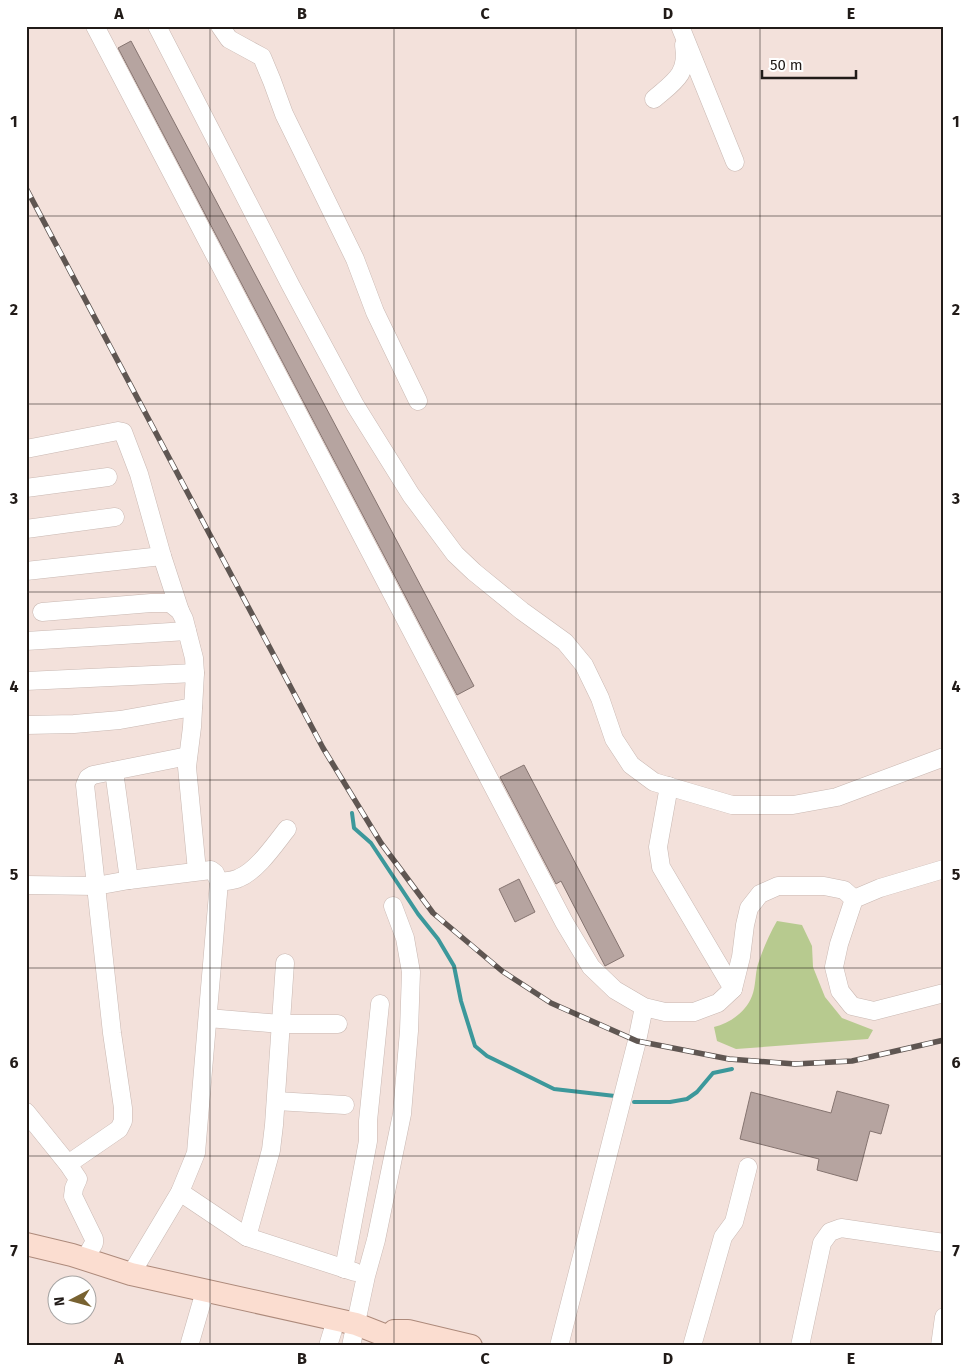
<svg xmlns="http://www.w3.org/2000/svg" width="970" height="1372" font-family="'Fira Sans',sans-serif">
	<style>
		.green { fill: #b7ca8f }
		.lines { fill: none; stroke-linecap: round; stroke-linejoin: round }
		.stream { stroke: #3c989b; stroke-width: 4 }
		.building { fill: #b6a4a0; stroke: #857470 }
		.minor-casing { stroke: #c9b8b2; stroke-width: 19 }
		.major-casing { stroke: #ad8a7b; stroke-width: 24 }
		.minor { stroke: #fff; stroke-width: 18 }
		.major { stroke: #fbddd0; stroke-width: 22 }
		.rail-casing { stroke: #5f5652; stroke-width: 5.5 }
		.rail { stroke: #fff; stroke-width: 4; stroke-dasharray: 11; stroke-linecap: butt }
		.grid { fill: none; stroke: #211b18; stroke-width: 1; stroke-opacity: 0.55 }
		.neatline { fill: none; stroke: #211b18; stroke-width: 2 }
		.grid-label { font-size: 16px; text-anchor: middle; font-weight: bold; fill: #211b18 }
	</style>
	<rect width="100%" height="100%" fill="#f3e1db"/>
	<!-- green -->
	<path class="green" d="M777,921L802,925L812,946L813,967L825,997L842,1018L873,1030L868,1039L736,1049L717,1041L714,1027C730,1023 746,1012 752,996C756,986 755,974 758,964C763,949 769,935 777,921Z"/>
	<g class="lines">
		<!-- stream -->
		<g class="stream">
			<path d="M352,813L354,828L371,843L418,914L438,939L454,966L461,1001L475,1046L487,1056L554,1089L615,1096"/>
			<path d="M634,1102H670L687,1099L697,1092L713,1073L732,1069"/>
		</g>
	</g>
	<!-- building -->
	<g class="building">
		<path d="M131,41L474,686L457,695L118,48Z"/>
		<path d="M524,765L624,956L605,966L561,881L556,884L500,777Z"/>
		<path d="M519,879L535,912L515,922L499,889Z"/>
		<path d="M837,1091L889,1105L881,1134L870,1131L857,1181L817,1170L819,1159L740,1139L751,1092L831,1113Z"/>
	</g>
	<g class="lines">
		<defs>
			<g id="minor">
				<path d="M95,26L564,922L591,967L615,990L644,1007L665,1012H694L718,1003L733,989L741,957L745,925L749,908L760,894L778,886H824L844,890L854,899"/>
				<path d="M157,26L291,286L355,405L411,495L455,554L474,572L522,611L565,642L584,665L600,698L614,739L631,765L654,782L732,805H793L837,797L944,757"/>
				<path d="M220,26L229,39L262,57L272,81L284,114L355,259L375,312L418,401"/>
				<path d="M680,26L735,162"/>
				<path d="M654,99C674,82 689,74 684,45"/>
				<path d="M26,449L118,431L123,432L139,474L162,556L180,611"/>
				<path d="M26,488L108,477"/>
				<path d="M26,529L115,517"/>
				<path d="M26,571L162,556"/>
				<path d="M42,612L151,603H170L180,611L184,619L194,658L195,673L192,727L187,767L197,871"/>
				<path d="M26,641L187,631"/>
				<path d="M26,681L195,673"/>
				<path d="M26,725L74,724L120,720L193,707"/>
				<path d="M114,771L129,880"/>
				<path d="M669,786L658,847L661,867L733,989"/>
				<path d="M944,869L880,888L854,899L839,944L834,967L840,991L852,1006L874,1011L944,993"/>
				<path d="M219,882C226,881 233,881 239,878C257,871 275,844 287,829"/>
				<path d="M26,885L96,886L129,880L211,870L215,873L219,882L196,1153L180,1192L131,1274"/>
				<path d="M208,1018L281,1024H338"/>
				<path d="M276,1101L345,1105"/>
				<path d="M26,1112L68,1164L78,1179L74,1188L73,1196L94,1239V1243L85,1259"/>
				<path d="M68,1164L119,1129L123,1121V1108L112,1033L85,785L88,778L93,775L188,756"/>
				<path d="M180,1192L247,1237L355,1272"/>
				<path d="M247,1237L271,1150L274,1125L285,963"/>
				<path d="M344,1269L368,1141V1121L380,1004"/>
				<path d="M189,1346L205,1291"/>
				<path d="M328,1346L336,1320"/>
				<path d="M351,1346L366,1276L376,1240L402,1114L409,1031L411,972L405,938L393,906"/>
				<path d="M559,1346L637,1041L644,1007"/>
				<path d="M692,1346L723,1237L734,1222L748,1167"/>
				<path d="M800,1346L822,1243L830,1232L841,1228L944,1243"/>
				<path d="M940,1346L944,1317"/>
			</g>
			<g id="major">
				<path d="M26,1244L72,1255L131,1274L356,1324L412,1346"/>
				<path d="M394,1331H408L471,1346"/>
			</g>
		</defs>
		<!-- minor casing -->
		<use href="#minor" class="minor-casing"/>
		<!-- major casing -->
		<use href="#major" class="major-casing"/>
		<!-- minor -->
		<use href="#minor" class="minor"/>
		<!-- major -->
		<use href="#major" class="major"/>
		<defs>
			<path id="rail" d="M26,188L323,748L381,843L433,913L502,971L551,1003L637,1041L729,1059L795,1064L852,1061L944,1040"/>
		</defs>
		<!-- rail casing -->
		<use href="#rail" class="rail-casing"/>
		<!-- rail -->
		<use href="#rail" class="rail"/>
	</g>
	<!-- grid -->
	<path class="grid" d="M210,26V1346M394,26V1346M576,26V1346M760,26V1346M26,216H944M26,404H944M26,592H944M26,780H944M26,968H944M26,1156H944"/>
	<!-- border -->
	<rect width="970" height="1372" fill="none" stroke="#ffffff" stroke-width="55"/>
	<!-- north arrow -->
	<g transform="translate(72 1300) rotate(264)"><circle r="24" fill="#ffffff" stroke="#a6a4a3"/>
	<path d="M0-4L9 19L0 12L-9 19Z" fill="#786231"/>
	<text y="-8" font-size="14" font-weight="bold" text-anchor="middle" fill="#211b18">N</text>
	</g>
	<!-- scale -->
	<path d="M762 70v8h94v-8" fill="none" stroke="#211b18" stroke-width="2.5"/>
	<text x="770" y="70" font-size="15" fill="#211b18" stroke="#ffffff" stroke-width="4" paint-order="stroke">50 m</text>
	<rect x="28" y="28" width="914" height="1316" class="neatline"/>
	<g class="grid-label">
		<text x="119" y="19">A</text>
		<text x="302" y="19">B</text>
		<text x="485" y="19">C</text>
		<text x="668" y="19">D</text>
		<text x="851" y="19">E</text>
		<text x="14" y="127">1</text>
		<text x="956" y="127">1</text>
		<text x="14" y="315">2</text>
		<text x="956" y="315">2</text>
		<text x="14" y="504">3</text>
		<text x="956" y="504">3</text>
		<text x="14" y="692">4</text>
		<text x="956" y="692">4</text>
		<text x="14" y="880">5</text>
		<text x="956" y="880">5</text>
		<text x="14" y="1068">6</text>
		<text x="956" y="1068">6</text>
		<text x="14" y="1256">7</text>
		<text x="956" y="1256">7</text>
		<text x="119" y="1364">A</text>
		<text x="302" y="1364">B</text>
		<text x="485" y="1364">C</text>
		<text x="668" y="1364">D</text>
		<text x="851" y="1364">E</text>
	</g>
</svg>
